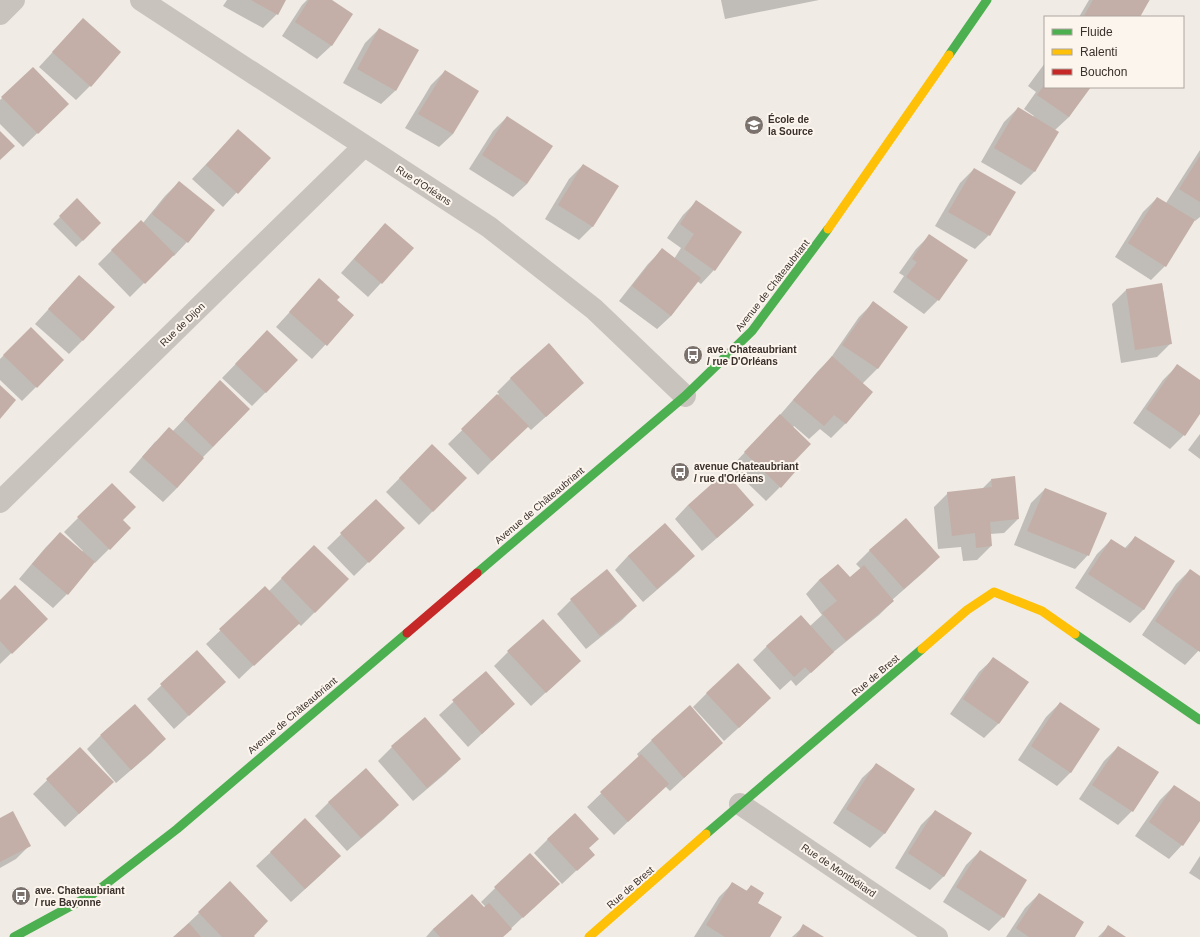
<svg xmlns="http://www.w3.org/2000/svg" width="1200" height="937" font-family="Arial,sans-serif">
	<style>
		.shadow { fill: #0003 }
		.building { fill: #c3afa7 }
		.lines { fill: none; stroke-linecap: round; stroke-linejoin: round }
		.street { stroke: #c9c3be; stroke-width: 22 }
		.fast { stroke: #4caf50; stroke-width: 9 }
		.slow { stroke: #ffc107; stroke-width: 9 }
		.jam { stroke: #c62828; stroke-width: 9 }
		.labels { text-anchor: middle; stroke-width: 4; stroke-linejoin: round; paint-order: stroke }
		.poi-label { font-size: 10px; font-weight: bold; fill: #3b302b; stroke: #fbf5ee; text-anchor: start }
		.street-label { font-size: 10px; fill: #3b302b; stroke: #fbf5ee }
	</style>
	<rect width="100%" height="100%" fill="#f0ebe5"/>
	<!-- shadow -->
	<g class="shadow">
		<path d="M227,0H285L277,14L263,28L223,6Z"/>
		<path d="M307,0H330L352,14L331,46L317,59L282,36L302,5Z"/>
		<path d="M721,0H819L725,19Z"/>
		<path d="M1089,0H1150L1146,4L1138,17H1079Z"/>
		<path d="M83,19L90,86L76,100L39,67Z"/>
		<path d="M379,29L395,91L381,104L343,83L365,43Z"/>
		<path d="M1045,63V87H1089L1069,117L1055,130L1034,172L1021,185L981,162L1004,122L1018,108L1033,117L1034,116L1024,109L1036,92L1028,86Z"/>
		<path d="M33,68L54,117L23,147L0,124V100Z"/>
		<path d="M445,71L453,134L439,147L405,128L431,85Z"/>
		<path d="M507,117L527,184L513,197L469,169L493,131Z"/>
		<path d="M225,144L269,158L223,207L192,179Z"/>
		<path d="M1200,150V217L1195,221L1194,220L1165,266L1151,280L1115,257L1143,212L1157,198L1166,203Z"/>
		<path d="M583,165L593,226L579,240L545,219L569,179Z"/>
		<path d="M974,169L989,235L975,249L935,226L960,183Z"/>
		<path d="M179,182L187,242L174,256L172,255L130,297L98,264L141,221L143,223L165,196Z"/>
		<path d="M77,200L100,223L76,247L53,224Z"/>
		<path d="M696,202L714,270L701,284L697,281L671,316L657,329L619,301L648,264L662,250L674,259L681,248L667,238L683,215Z"/>
		<path d="M386,225L381,283L368,297L341,273L372,238Z"/>
		<path d="M930,235L938,300L924,314L893,292L904,276L899,273L916,249Z"/>
		<path d="M319,280L335,300L353,315L312,359L276,327Z"/>
		<path d="M1162,284L1171,343L1157,357L1121,363L1112,304L1126,290Z"/>
		<path d="M66,290L83,340L69,354L35,324Z"/>
		<path d="M873,303L907,327L877,369L862,384L872,392L845,424L831,438L820,429L809,439L794,426L793,427L788,467L780,487L766,501L731,467L780,415L818,371L830,359L859,317Z"/>
		<path d="M31,328L63,360L22,401L0,380V359Z"/>
		<path d="M253,346L266,392L252,406L222,378Z"/>
		<path d="M1177,366L1200,382V412L1184,435L1170,449L1133,423L1163,380Z"/>
		<path d="M511,378L569,396L531,430L527,426L478,475L448,444L499,394L497,392Z"/>
		<path d="M206,396L213,447L202,458H203L177,488L163,502L129,472L155,442L172,432Z"/>
		<path d="M1200,434V459L1188,450Z"/>
		<path d="M432,445L466,478L419,525L386,492Z"/>
		<path d="M991,480L1018,519L1004,533L990,534L991,546L977,560L963,561L961,547L938,549L934,507L948,493L982,489Z"/>
		<path d="M112,484L121,520L130,528L95,563L94,562L67,594L53,608L19,579L46,547L60,533L82,552L83,551L64,532Z"/>
		<path d="M1045,489L1088,555L1075,569L1014,545L1031,503Z"/>
		<path d="M376,500L403,528L354,576L327,548Z"/>
		<path d="M688,505H753L739,519L702,551L675,519Z"/>
		<path d="M665,524L694,556L680,570L643,602L615,570L628,556Z"/>
		<path d="M1135,537L1144,609L1130,623L1075,588L1097,554L1111,540L1124,549Z"/>
		<path d="M314,546L347,580L301,626L298,623L239,679L206,644L265,588L269,591Z"/>
		<path d="M870,550L939,557L925,571L892,600L893,601L879,615L831,654L796,686L791,680L780,690L753,660L767,646L810,626L822,615L806,594L819,580L838,565L850,579L861,569L856,564Z"/>
		<path d="M1190,570L1200,577V649L1185,665L1142,635L1176,584Z"/>
		<path d="M571,600L636,606L622,620L586,649L557,614Z"/>
		<path d="M0,601L46,619L0,664Z"/>
		<path d="M197,652L225,682L174,729L147,699Z"/>
		<path d="M508,652L566,674L531,706L494,666Z"/>
		<path d="M993,659L1027,682L998,724L984,738L950,714L979,672Z"/>
		<path d="M486,672L514,704L468,747L439,715Z"/>
		<path d="M707,693L756,712L724,741L693,707Z"/>
		<path d="M1060,703L1071,772L1057,786L1018,760L1046,717Z"/>
		<path d="M690,707L722,743L670,791L665,786L614,835L587,807L639,757L637,754L651,741Z"/>
		<path d="M425,719L460,759L446,773L413,801L378,761L392,747Z"/>
		<path d="M100,736L165,739L151,753L116,783L87,749Z"/>
		<path d="M1118,747L1158,773L1132,811L1118,825L1079,799L1104,761Z"/>
		<path d="M80,748L98,796L65,827L33,794Z"/>
		<path d="M876,765L914,789L884,834L870,848L833,823L862,778Z"/>
		<path d="M1174,786L1200,803V819L1182,845L1169,859L1135,836L1160,800Z"/>
		<path d="M329,802L398,805L384,819L347,851L315,816Z"/>
		<path d="M935,811L944,876L930,890L895,868L921,825Z"/>
		<path d="M0,820L30,845L16,859L0,868Z"/>
		<path d="M305,820L326,870L291,902L256,866Z"/>
		<path d="M548,839L588,849L579,868L562,884L534,853Z"/>
		<path d="M980,851L1003,917L989,931L943,902L966,865Z"/>
		<path d="M530,854L544,897L502,937H426L433,929L483,909L486,907L481,902Z"/>
		<path d="M1200,856V880L1189,873Z"/>
		<path d="M733,883L746,891L751,886L769,937H694L719,897Z"/>
		<path d="M1039,894L1073,937H1006L1025,908Z"/>
		<path d="M199,913L253,936L254,937H174Z"/>
		<path d="M804,926L822,937H792Z"/>
		<path d="M1108,927L1124,937H1098Z"/>
	</g>
	<!-- building -->
	<g class="building">
		<path d="M251,0H286L278,15Z"/>
		<path d="M309,0H332L353,14L332,46L295,22Z"/>
		<path d="M1093,0H1147L1149,1L1140,17H1085L1084,16Z"/>
		<path d="M83,18L121,52L91,87L52,52Z"/>
		<path d="M379,28L419,50L396,91L357,69Z"/>
		<path d="M33,67L69,104L38,134L1,97Z"/>
		<path d="M445,70L479,91L453,134L418,114Z"/>
		<path d="M1045,84V87H1091L1069,117L1037,95Z"/>
		<path d="M1018,107L1059,132L1035,172L994,148Z"/>
		<path d="M507,116L553,146L527,184L482,155Z"/>
		<path d="M238,129L271,158L238,194L206,165Z"/>
		<path d="M0,131L15,146L0,160Z"/>
		<path d="M1200,156V202L1179,189Z"/>
		<path d="M583,164L619,186L593,227L558,205Z"/>
		<path d="M974,168L1016,192L990,236L948,212Z"/>
		<path d="M179,181L215,210L188,243L152,214Z"/>
		<path d="M1157,197L1195,220L1166,267L1128,243Z"/>
		<path d="M77,198L101,223L83,241L59,216Z"/>
		<path d="M696,200L742,232L715,271L684,249L694,234L680,224Z"/>
		<path d="M141,220L175,254L145,284L111,250Z"/>
		<path d="M385,223L414,248L382,284L354,259Z"/>
		<path d="M929,234L968,260L939,301L906,277L917,262L912,259Z"/>
		<path d="M662,248L701,278L671,316L632,286Z"/>
		<path d="M79,275L115,307L83,341L48,309Z"/>
		<path d="M319,278L340,297L337,300L354,315L327,346L289,312Z"/>
		<path d="M1162,283L1172,344L1135,350L1126,289Z"/>
		<path d="M873,301L908,327L878,369L842,345Z"/>
		<path d="M31,327L64,360L37,388L3,355Z"/>
		<path d="M267,330L298,360L266,393L235,364Z"/>
		<path d="M549,343L584,383L546,417L510,378Z"/>
		<path d="M832,356L873,392L846,424L834,415L824,426L793,400Z"/>
		<path d="M1177,364L1200,380V414L1185,436L1146,409Z"/>
		<path d="M220,380L250,409L213,447L184,419Z"/>
		<path d="M0,385L16,400L0,419Z"/>
		<path d="M497,394L529,426L492,461L461,429Z"/>
		<path d="M780,414L811,444L789,467L795,472L781,488L744,452Z"/>
		<path d="M169,427L204,458L177,488L142,457Z"/>
		<path d="M432,444L467,478L433,512L399,478Z"/>
		<path d="M725,472L754,505L717,538L688,505Z"/>
		<path d="M1015,476L1019,519L990,522L992,546L976,548L975,533L952,536L947,492L992,487L991,479Z"/>
		<path d="M112,483L136,507L123,520L131,528L110,550L77,517Z"/>
		<path d="M1045,488L1107,513L1089,556L1027,531Z"/>
		<path d="M376,499L405,528L369,563L340,533Z"/>
		<path d="M906,518L940,557L904,589L869,550Z"/>
		<path d="M665,523L695,556L657,589L628,556Z"/>
		<path d="M60,532L95,562L68,595L32,564Z"/>
		<path d="M1135,536L1175,561L1144,610L1088,574L1111,539L1127,549Z"/>
		<path d="M314,545L349,579L315,613L281,578Z"/>
		<path d="M838,564L850,577L864,565L894,601L846,641L822,613L837,601L819,580Z"/>
		<path d="M607,569L637,606L600,636L570,599Z"/>
		<path d="M1190,569L1200,576V652L1155,621Z"/>
		<path d="M15,585L48,619L12,654L0,641V600Z"/>
		<path d="M265,586L300,623L254,666L219,629Z"/>
		<path d="M801,615L834,652L811,673L805,667L794,677L766,646Z"/>
		<path d="M543,619L581,661L546,693L507,651Z"/>
		<path d="M197,650L226,682L189,716L160,684Z"/>
		<path d="M993,657L1029,682L999,724L963,699Z"/>
		<path d="M738,663L771,698L739,728L706,693Z"/>
		<path d="M486,671L515,704L482,734L452,700Z"/>
		<path d="M1060,702L1100,729L1071,773L1031,746Z"/>
		<path d="M135,704L166,739L131,770L100,735Z"/>
		<path d="M690,705L723,743L684,778L651,740Z"/>
		<path d="M425,717L461,759L427,788L391,746Z"/>
		<path d="M1118,746L1159,772L1133,812L1092,785Z"/>
		<path d="M80,747L114,782L79,814L46,779Z"/>
		<path d="M641,754L669,784L628,822L600,792Z"/>
		<path d="M876,763L915,789L885,834L846,809Z"/>
		<path d="M366,768L399,805L361,838L328,802Z"/>
		<path d="M1174,785L1200,802V821L1183,846L1149,822Z"/>
		<path d="M935,810L972,833L944,877L908,853Z"/>
		<path d="M13,811L31,846L0,862V818Z"/>
		<path d="M575,813L599,839L589,848L595,855L577,871L547,839Z"/>
		<path d="M305,818L341,856L305,889L270,852Z"/>
		<path d="M980,850L1027,880L1004,918L956,887Z"/>
		<path d="M530,853L560,884L523,918L494,887Z"/>
		<path d="M230,881L268,921L254,936L255,937H222L198,912Z"/>
		<path d="M732,882L747,891L751,885L764,893L758,903L782,917L770,937H725L706,925Z"/>
		<path d="M1039,893L1084,922L1075,937H1029L1016,928Z"/>
		<path d="M472,894L484,907L489,903L512,929L503,937H440L433,929Z"/>
		<path d="M189,923L201,937H173Z"/>
		<path d="M803,924L824,937H796Z"/>
		<path d="M1108,925L1126,937H1101Z"/>
	</g>
	<g class="lines">
		<!-- street -->
		<g class="street">
			<path d="M141,0L489,227L594,309L685,396"/>
			<path d="M0,14L14,0"/>
			<path d="M0,502L364,146"/>
			<path d="M740,804L937,937"/>
		</g>
		<!-- fast -->
		<g class="fast">
			<path d="M949,55L987,0"/>
			<path d="M477,573L685,396L752,331L828,229"/>
			<path d="M1075,634L1200,720"/>
			<path d="M706,834L922,649"/>
			<path d="M14,937L93,894L177,829L407,633"/>
		</g>
		<!-- slow -->
		<g class="slow">
			<path d="M828,229L949,55"/>
			<path d="M922,649L967,610L994,592L1042,611L1075,634"/>
			<path d="M589,937L706,834"/>
		</g>
		<!-- jam -->
		<path class="jam" d="M407,633L477,573"/>
	</g>
	<!-- icons -->
	<defs>
		<symbol id="school-disc" viewBox="-11 -11 22 22"><circle r="9.5" fill="#7a716c" stroke="#fbf5ee"/><path d="M0-5L7-2L0 1L-7-2ZM-4 1L0 2.5L4 1V4Q0 6-4 4Z" fill="#fff"/></symbol>
		<symbol id="bus-disc" viewBox="-11 -11 22 22"><circle r="9.5" fill="#7a716c" stroke="#fbf5ee"/><path d="M-5-6H5V4H4V6H2V4H-2V6H-4V4H-5ZM-3.5-4V0h7V-4ZM-3.5 1.2v1.5H-2V1.2ZM2 1.2v1.5H3.5V1.2Z" fill="#fff"/></symbol>
	</defs>
	<g fill-rule="evenodd">
		<use href="#school-disc" x="743" y="114" width="22" height="22"/>
		<use href="#bus-disc" x="682" y="344" width="22" height="22"/>
		<use href="#bus-disc" x="669" y="461" width="22" height="22"/>
		<use href="#bus-disc" x="10" y="885" width="22" height="22"/>
	</g>
	<g class="labels">
		<!-- poi labels -->
		<g class="poi-label">
			<text x="768" y="123">École de<tspan x="768" dy="12">la Source</tspan></text>
			<text x="707" y="353">ave. Chateaubriant<tspan x="707" dy="12">/ rue D'Orléans</tspan></text>
			<text x="694" y="470">avenue Chateaubriant<tspan x="694" dy="12">/ rue d'Orléans</tspan></text>
			<text x="35" y="894">ave. Chateaubriant<tspan x="35" dy="12">/ rue Bayonne</tspan></text>
		</g>
		<!-- street labels -->
		<g class="street-label">
			<text transform="translate(424 185) rotate(33)" y="4">Rue d'Orléans</text>
			<text transform="translate(772 285) rotate(-52)" y="4">Avenue de Châteaubriant</text>
			<text transform="translate(182 324) rotate(-44)" y="4">Rue de Dijon</text>
			<text transform="translate(539 505) rotate(-40)" y="4">Avenue de Châteaubriant</text>
			<text transform="translate(875 675) rotate(-40)" y="4">Rue de Brest</text>
			<text transform="translate(292 715) rotate(-40)" y="4">Avenue de Châteaubriant</text>
			<text transform="translate(839 870) rotate(34)" y="4">Rue de Montbéliard</text>
			<text transform="translate(630 887) rotate(-41)" y="4">Rue de Brest</text>
		</g>
	</g>
	<!-- legend -->
	<rect x="1044" y="16" width="140" height="72" fill="#fbf5ee" stroke="#aea6a0"/>
	<rect x="1052" y="29" width="20" height="6" fill="#4caf50" stroke="#aea6a0"/>
	<text x="1080" y="36" font-size="12" fill="#3b302b">Fluide</text>
	<rect x="1052" y="49" width="20" height="6" fill="#ffc107" stroke="#aea6a0"/>
	<text x="1080" y="56" font-size="12" fill="#3b302b">Ralenti</text>
	<rect x="1052" y="69" width="20" height="6" fill="#c62828" stroke="#aea6a0"/>
	<text x="1080" y="76" font-size="12" fill="#3b302b">Bouchon</text>
</svg>
